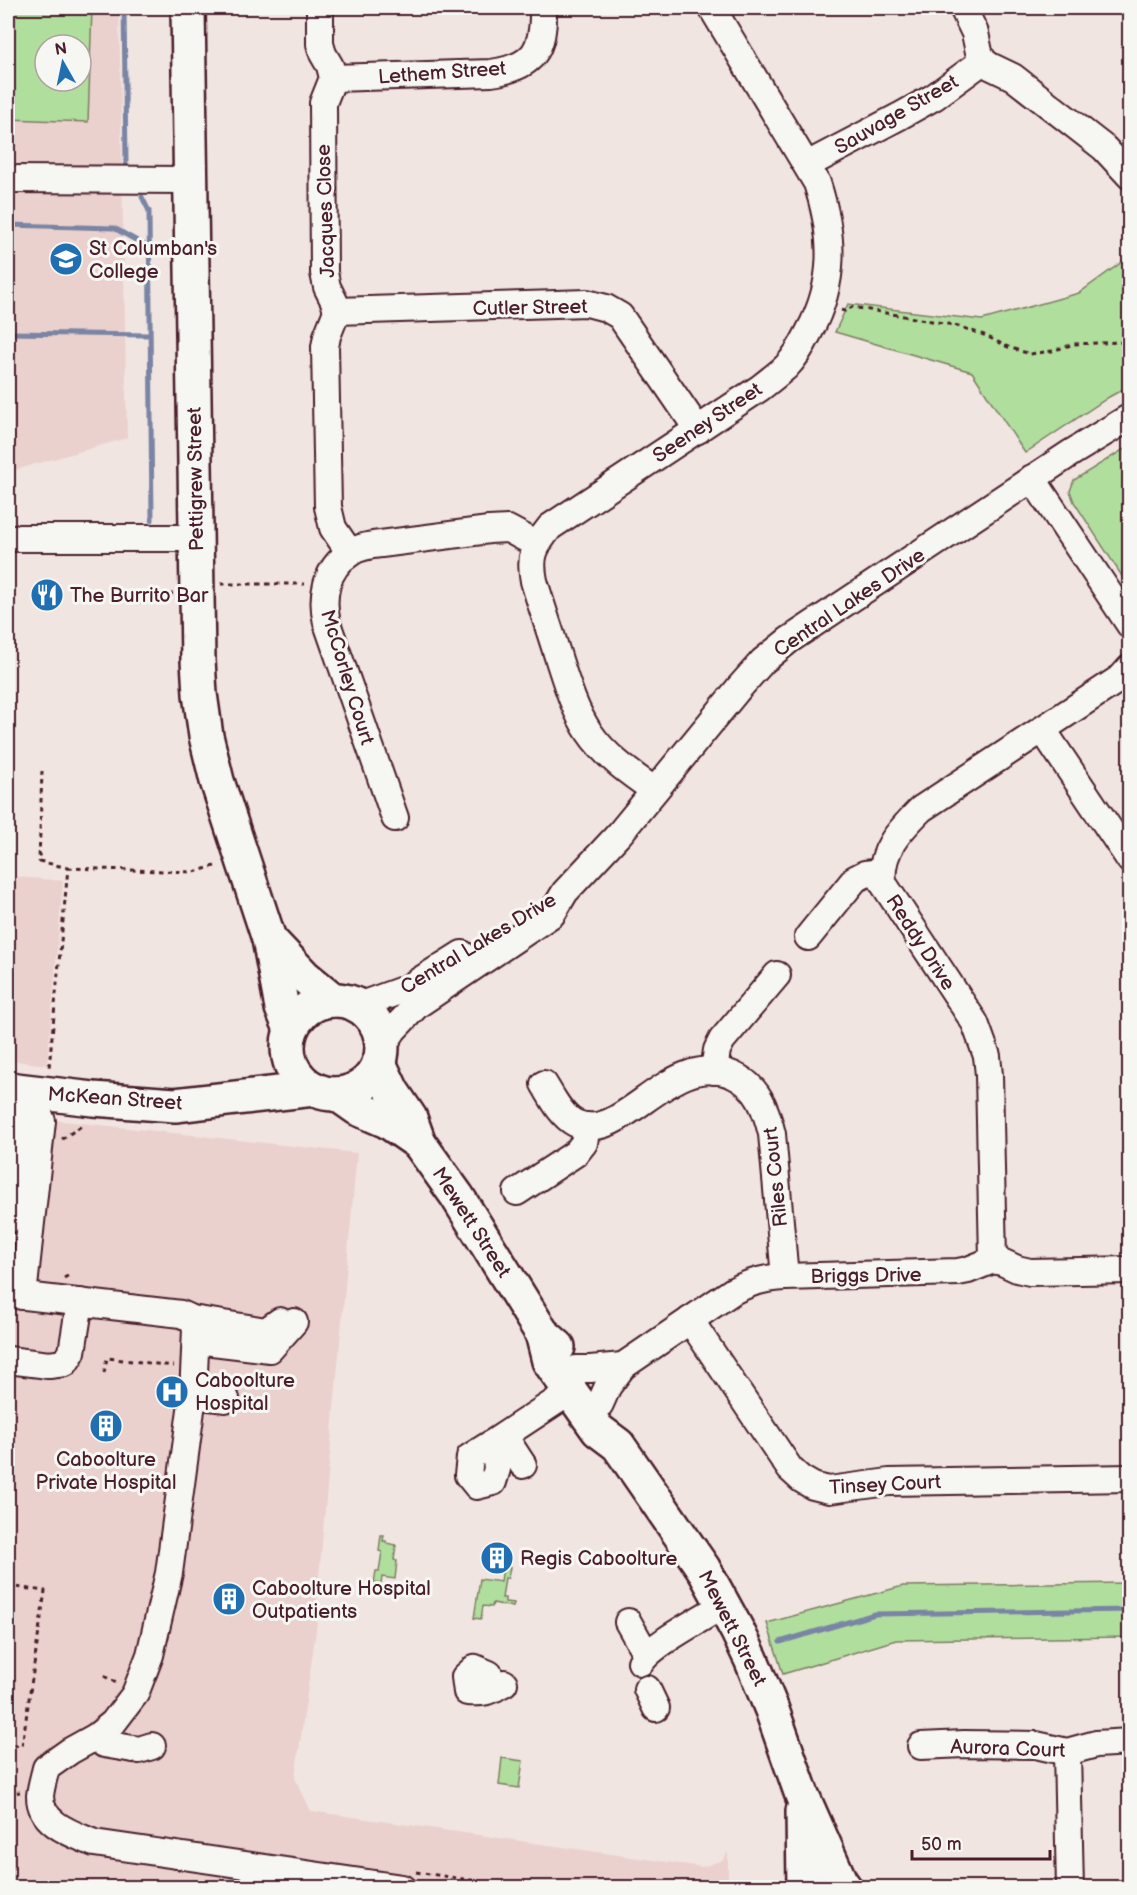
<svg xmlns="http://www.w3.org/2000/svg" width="1137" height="1895" font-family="'Balsamiq Sans',sans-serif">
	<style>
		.built { fill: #ead1cd; fill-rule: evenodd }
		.green { fill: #b0de9d; stroke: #7d7e64; stroke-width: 1.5; fill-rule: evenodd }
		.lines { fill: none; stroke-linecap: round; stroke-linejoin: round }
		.stream { stroke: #7a84a4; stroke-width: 5 }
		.minor-casing { stroke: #4a1f2b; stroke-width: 30 }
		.major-casing { stroke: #4a1f2b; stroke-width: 38 }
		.path { stroke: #4a1f2b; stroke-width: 3; stroke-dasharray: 4.5 4.5; stroke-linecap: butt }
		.minor { stroke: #f6f6f2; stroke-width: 26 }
		.major { stroke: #f6f6f2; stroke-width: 33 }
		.labels { text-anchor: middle; stroke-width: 6; stroke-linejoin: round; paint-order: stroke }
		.street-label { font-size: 20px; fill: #4a1f2b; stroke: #f6f6f2 }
		.poi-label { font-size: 20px; fill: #4a1f2b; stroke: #f6f6f2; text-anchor: start }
	</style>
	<rect width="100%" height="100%" fill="#f1e5e1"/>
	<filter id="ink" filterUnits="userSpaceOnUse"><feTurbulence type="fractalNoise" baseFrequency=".0167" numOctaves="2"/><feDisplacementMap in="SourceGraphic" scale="12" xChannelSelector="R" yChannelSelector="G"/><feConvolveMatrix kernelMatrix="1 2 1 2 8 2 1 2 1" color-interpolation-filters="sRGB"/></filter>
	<g filter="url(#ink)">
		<!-- built -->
		<g class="built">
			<path d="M8,8H119L127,438L8,472ZM45,45H81V81H45Z"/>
			<path d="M8,876L63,881L47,1065L8,1060Z"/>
			<path d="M8,1115L357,1153L317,1599L318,1616L295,1778L311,1811L702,1867L723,1860L728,1852V1887L8,1888Z"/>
		</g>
		<!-- green -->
		<g class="green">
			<path d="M8,8H92L88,122L8,119ZM45,45H81V81H45Z"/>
			<path d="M1129,257V386L1109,397L1025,453L972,372L835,332L848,304L982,320L1079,293Z"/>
			<path d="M1129,446V587L1074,502L1070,491L1074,480Z"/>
			<path d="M381,1535H384L383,1541H386V1543L396,1545L394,1560L397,1561L395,1579L382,1577L381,1584L374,1583L376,1571H379L382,1552L379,1551Z"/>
			<path d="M503,1566L510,1567L508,1578H505L502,1598H505V1602L514,1603L513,1607L493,1603L492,1607L483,1606L481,1619L474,1618L480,1579L501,1582Z"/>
			<path d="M1129,1583V1637L896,1640L783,1674L767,1623L903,1586Z"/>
			<path d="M502,1758L523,1761L519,1788L499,1785Z"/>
		</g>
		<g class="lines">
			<!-- stream -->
			<g class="stream">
				<path d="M124,8L126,163"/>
				<path d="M142,197L149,211L152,520"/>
				<path d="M8,225L114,228L148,247"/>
				<path d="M8,333L149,335"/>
				<path d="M780,1642L875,1614L1130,1610"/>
			</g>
			<defs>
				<g id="minor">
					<path d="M320,8V44L323,54L330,66L333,78L323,103L324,273L327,287L334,301L337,311L327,336L325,347L328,507L333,528L350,553"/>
					<path d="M963,8L975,33L979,52L983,61L990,66L1013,77L1104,148L1130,176"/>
					<path d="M333,78L491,73C534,67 544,50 543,8"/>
					<path d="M807,165L900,116L934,97L983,61"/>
					<path d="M8,179L189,180"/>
					<path d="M337,311L587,303L606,308L620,316L698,430"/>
					<path d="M1032,478L1130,625"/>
					<path d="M8,538H196"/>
					<path d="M1043,730L1130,860"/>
					<path d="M654,790C631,774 605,756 589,732C575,711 567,685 559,660C551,634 542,608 534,581C529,556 534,547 550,527L760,388C769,381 778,374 786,367C796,357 803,344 809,332C836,282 834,236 817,183L712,8"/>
					<path d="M395,818L327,623C321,598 325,569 350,553C358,547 371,545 381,544L489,530L508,529L536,544"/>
					<path d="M808,937L855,879L865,874L882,872"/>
					<path d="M358,1006L408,988L462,954"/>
					<path d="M382,1047L394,1029L417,1005L552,914L565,892L620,833L739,688L763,661L789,640L1071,453L1130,417"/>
					<path d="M714,1071L717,1050L722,1040L777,975"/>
					<path d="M544,1084C552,1097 561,1116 575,1123C623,1146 669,1048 733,1075C758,1086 766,1109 772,1134L785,1277"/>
					<path d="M517,1192L576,1153L584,1143L587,1126"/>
					<path d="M8,1220L19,1118L30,1091"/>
					<path d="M993,1260L989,1075L987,1056L975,1023L883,883C879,851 900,830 921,809L1122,677L1130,668"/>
					<path d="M8,1294L181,1314L192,1319L196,1329L193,1395L169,1573L150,1655L135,1694L113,1723L97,1736L70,1751L46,1768C44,1777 41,1786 40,1796C40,1824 73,1834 94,1843L402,1888"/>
					<path d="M23,1296L42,1121L30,1091"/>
					<path d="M192,1319L266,1331L280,1321"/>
					<path d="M690,1320L790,1469L801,1479L813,1486L829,1490L889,1482L1130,1478"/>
					<path d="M196,1340L270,1349L294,1322"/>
					<path d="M8,1360L49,1365L65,1363L72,1352L80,1302"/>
					<path d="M576,1369H590L623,1366"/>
					<path d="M193,1395L226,1399"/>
					<path d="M600,1404L608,1386L623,1366L733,1291C751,1282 765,1278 785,1277L958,1272L968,1270L993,1260L1002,1262L1017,1269L1030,1272L1130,1270"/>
					<path d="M504,1436L523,1465"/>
					<path d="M494,1442L470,1457L468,1475L477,1486L493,1482L497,1469L494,1442L570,1392"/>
					<path d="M628,1622L646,1654"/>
					<path d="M641,1662C654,1643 702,1619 723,1605"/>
					<path d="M495,1688L489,1674L475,1668L465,1677L467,1692C486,1693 487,1692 504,1683"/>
					<path d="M647,1689L656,1708"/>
					<path d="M97,1736L104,1744L139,1750L152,1746"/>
					<path d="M921,1746L964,1744L1036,1745L1067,1752L1096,1744L1130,1742"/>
					<path d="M1067,1752L1070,1888"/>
				</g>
				<g id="major">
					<path d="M188,8L198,660L200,694L206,736L217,781L269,939L282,1008L291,1029"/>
					<path d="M269,939L305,977L333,1000"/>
					<circle cx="335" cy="1047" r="47"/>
					<path d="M379,1063L392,1091L410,1118L419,1143L457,1196L542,1333L558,1347"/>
					<path d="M8,1089L93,1099L175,1105L314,1089"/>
					<path d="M337,1094L357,1108L387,1121L419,1143"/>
					<path d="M542,1333L549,1361L598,1430L618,1445L703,1568L737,1630L751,1659L772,1710L802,1795L840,1881L845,1888"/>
					<path d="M803,1811L804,1888"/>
				</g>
			</defs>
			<!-- minor casing -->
			<use href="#minor" class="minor-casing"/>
			<!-- major casing -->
			<use href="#major" class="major-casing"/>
			<!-- path -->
			<g class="path">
				<path d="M841,310L845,311L852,307L954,325L984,335L1008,347L1030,354L1052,351L1074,344L1123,342L1130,344"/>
				<path d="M221,584H305"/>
				<path d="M136,603C149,601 159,593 173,594"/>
				<path d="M42,771L39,861L68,868L49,1068"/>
				<path d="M68,868L194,872L215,866"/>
				<path d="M62,1139L83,1125"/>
				<path d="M64,1278L71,1274"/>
				<path d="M104,1373L107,1358L174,1366"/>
				<path d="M8,1586L45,1591L22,1746L8,1744"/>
				<path d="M104,1676L116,1683"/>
				<path d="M8,1794L20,1792"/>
				<path d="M416,1872L524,1888"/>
			</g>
			<!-- minor -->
			<use href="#minor" class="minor"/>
			<!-- major -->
			<use href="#major" class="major"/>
		</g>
	</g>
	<!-- icons -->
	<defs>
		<symbol id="school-disc" viewBox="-11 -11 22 22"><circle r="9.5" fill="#1f6fb2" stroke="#f6f6f2"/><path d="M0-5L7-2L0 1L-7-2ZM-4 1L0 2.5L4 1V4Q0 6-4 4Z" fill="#fff"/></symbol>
		<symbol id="restaurant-disc" viewBox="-11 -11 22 22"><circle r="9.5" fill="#1f6fb2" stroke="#f6f6f2"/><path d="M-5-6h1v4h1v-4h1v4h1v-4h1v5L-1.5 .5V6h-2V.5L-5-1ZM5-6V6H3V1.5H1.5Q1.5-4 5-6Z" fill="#fff"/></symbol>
		<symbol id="hospital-disc" viewBox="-11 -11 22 22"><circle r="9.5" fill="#1f6fb2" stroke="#f6f6f2"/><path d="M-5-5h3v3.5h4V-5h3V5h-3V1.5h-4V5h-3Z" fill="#fff"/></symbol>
		<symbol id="building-disc" viewBox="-11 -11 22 22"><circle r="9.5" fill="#1f6fb2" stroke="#f6f6f2"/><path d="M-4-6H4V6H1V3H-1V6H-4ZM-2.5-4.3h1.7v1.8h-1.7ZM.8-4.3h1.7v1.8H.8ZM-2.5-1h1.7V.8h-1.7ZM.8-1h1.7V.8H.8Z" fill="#fff"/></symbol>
	</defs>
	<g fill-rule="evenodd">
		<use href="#school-disc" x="47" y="240" width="38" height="38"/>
		<use href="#restaurant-disc" x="28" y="576" width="38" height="38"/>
		<use href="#hospital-disc" x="153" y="1373" width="38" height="38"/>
		<use href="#building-disc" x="87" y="1407" width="38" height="38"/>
		<use href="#building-disc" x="478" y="1539" width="38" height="38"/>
		<use href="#building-disc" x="210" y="1580" width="38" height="38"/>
	</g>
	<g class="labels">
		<!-- street labels -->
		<g class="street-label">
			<text transform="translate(442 72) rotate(-4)" y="7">Lethem Street</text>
			<text transform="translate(896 114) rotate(-30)" y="7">Sauvage Street</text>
			<text transform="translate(325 211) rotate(-92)" y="7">Jacques Close</text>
			<text transform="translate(530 307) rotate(-1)" y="7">Cutler Street</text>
			<text transform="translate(707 422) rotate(-34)" y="7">Seeney Street</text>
			<text transform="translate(195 479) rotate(-91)" y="7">Pettigrew Street</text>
			<text transform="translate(849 602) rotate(-34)" y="7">Central Lakes Drive</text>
			<text transform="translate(348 677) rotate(73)" y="7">McCorley Court</text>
			<text transform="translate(921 942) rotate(57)" y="7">Reddy Drive</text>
			<text transform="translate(478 943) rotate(-31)" y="7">Central Lakes Drive</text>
			<text transform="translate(115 1098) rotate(4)" y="7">McKean Street</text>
			<text transform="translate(775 1177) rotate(-96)" y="7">Riles Court</text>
			<text transform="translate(472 1222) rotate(57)" y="7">Mewett Street</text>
			<text transform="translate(866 1275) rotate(-1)" y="7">Briggs Drive</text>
			<text transform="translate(885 1484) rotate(-3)" y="7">Tinsey Court</text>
			<text transform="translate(733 1628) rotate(63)" y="7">Mewett Street</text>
			<text transform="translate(1008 1748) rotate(2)" y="7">Aurora Court</text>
		</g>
		<!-- poi labels -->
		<g class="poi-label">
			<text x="89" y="255">St Columban's<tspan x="89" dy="23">College</tspan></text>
			<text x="70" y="602">The Burrito Bar</text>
			<text x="195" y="1387">Caboolture<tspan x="195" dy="23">Hospital</tspan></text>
			<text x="106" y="1466" text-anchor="middle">Caboolture<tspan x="106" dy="23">Private Hospital</tspan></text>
			<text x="520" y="1565">Regis Caboolture</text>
			<text x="252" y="1595">Caboolture Hospital<tspan x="252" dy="23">Outpatients</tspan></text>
		</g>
	</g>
	<!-- margin -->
	<rect width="1137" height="1895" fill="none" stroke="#f6f6f2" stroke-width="30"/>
	<rect x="15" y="15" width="1107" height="1865" fill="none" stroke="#4a1f2b" stroke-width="2" filter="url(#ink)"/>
	<!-- north arrow -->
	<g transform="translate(63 63) rotate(351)"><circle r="28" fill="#f6f6f2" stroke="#b1a0a2" stroke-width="1.5"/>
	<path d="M0-4.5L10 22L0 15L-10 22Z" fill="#1f6fb2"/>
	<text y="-9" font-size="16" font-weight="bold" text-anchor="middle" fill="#4a1f2b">N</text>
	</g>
	<!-- scale -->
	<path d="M912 1850v9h138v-9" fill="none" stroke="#4a1f2b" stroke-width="3"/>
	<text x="921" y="1850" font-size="18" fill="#4a1f2b" stroke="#f6f6f2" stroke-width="4.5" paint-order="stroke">50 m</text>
</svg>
